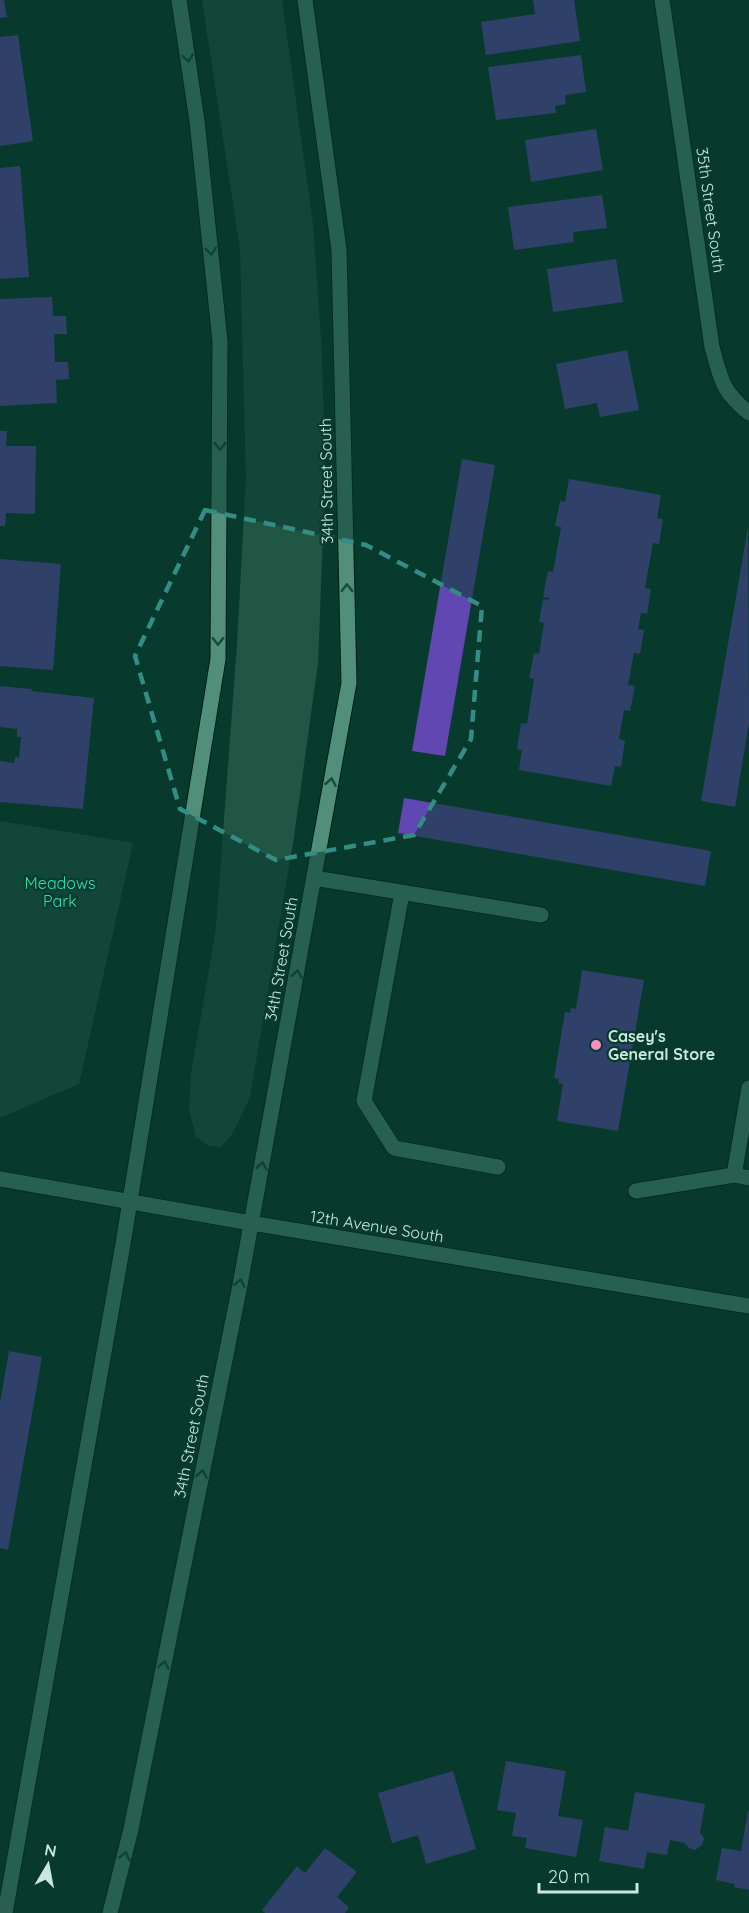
<svg xmlns="http://www.w3.org/2000/svg" width="749" height="1913" font-family="Quicksand,sans-serif">
	<style>
		.green { fill: #215645 }
		.building { fill: #6047b1 }
		.lines { fill: none; stroke-linecap: round; stroke-linejoin: round }
		.lane-casing { stroke: #001f16; stroke-width: 17 }
		.street-casing { stroke: #001f16; stroke-width: 17 }
		.secondary-casing { stroke: #001f16; stroke-width: 17 }
		.lane { stroke: #518f7a; stroke-width: 15 }
		.street { stroke: #518f7a; stroke-width: 15 }
		.secondary { stroke: #518f7a; stroke-width: 15 }
		.oneway { stroke: #164c3c }
		.marked { fill: none; stroke: #348d84; stroke-width: 4.5; stroke-dasharray: 12 8; stroke-linejoin: round }
		.poi-dot { fill: #fb8fc5; stroke: #073b2d; stroke-width: 2 }
		.labels { text-anchor: middle; stroke-width: 4.5; stroke-linejoin: round; paint-order: stroke }
		.street-label { font-size: 16px; fill: #cae8dc; stroke: #073b2d }
		.park-label { font-size: 16px; fill: #2de1b2; stroke: #073b2d }
		.poi-label { font-size: 16px; font-weight: bold; fill: #cae8dc; stroke: #073b2d; text-anchor: start }
	</style>
	<rect width="100%" height="100%" fill="#073b2d"/>
	<!-- green -->
	<g class="green">
		<path d="M202,0H282L313,225L322,355L325,485L318,663L294,837L250,1097L233,1133L221,1147L209,1146L196,1137L189,1110L191,1075L216,928L237,644L246,477L240,249Z"/>
		<path d="M0,821L133,843L79,1084L2,1117H0Z"/>
	</g>
	<!-- building -->
	<g class="building">
		<path d="M0,0H4L7,17L0,18Z"/>
		<path d="M533,0H574L580,41L486,55L481,22L535,14Z"/>
		<path d="M18,35L33,141L0,146V37Z"/>
		<path d="M581,55L586,92L565,95L566,104L555,106L556,113L496,120L488,67Z"/>
		<path d="M596,129L603,170L531,182L525,140Z"/>
		<path d="M20,166L29,277L0,279V168Z"/>
		<path d="M602,195L607,228L573,232L574,242L514,250L508,207Z"/>
		<path d="M616,259L623,302L553,312L547,269Z"/>
		<path d="M52,297L53,316H66L67,334H54L55,362H68L69,379L56,380L57,403L0,406V299Z"/>
		<path d="M627,350L639,410L600,417L597,403L565,409L556,364Z"/>
		<path d="M0,431H7L6,446H36L35,514L6,513L5,526H0Z"/>
		<path d="M462,459L495,465L445,756L412,751Z"/>
		<path d="M569,479L661,495L657,518L663,519L659,544L653,543L645,588L651,589L647,614L641,613L638,629L644,630L640,654L634,653L628,685L635,686L630,711L624,710L619,739L625,741L621,767L615,766L611,786L519,770L522,750L517,749L521,723L527,724L534,679L529,678L534,653L539,654L544,623L539,622L543,599L548,600L549,598L543,597L548,571L553,572L561,527L555,526L560,501L565,502Z"/>
		<path d="M748,527L749,723L735,807L701,801Z"/>
		<path d="M0,559L61,564L53,670L0,666Z"/>
		<path d="M0,686L32,689L31,691L94,698L83,809L0,802V761L14,763L15,757L19,758L21,737H17V729L0,727Z"/>
		<path d="M404,798L711,851L705,886L398,833Z"/>
		<path d="M582,970L644,980L618,1131L557,1121L563,1084L558,1083L559,1079L554,1078L565,1012L570,1013L571,1008L576,1009Z"/>
		<path d="M9,1351L42,1357L8,1550L0,1548V1403Z"/>
		<path d="M506,1761L566,1771L558,1816L583,1820L576,1857L525,1848L527,1838L512,1836L516,1813L497,1810Z"/>
		<path d="M453,1771L476,1849L426,1864L418,1835L392,1843L378,1793Z"/>
		<path d="M635,1792L705,1804L700,1832L704,1838L702,1845L695,1850L689,1848L685,1843L670,1840L667,1855L647,1852L644,1869L599,1861L605,1827L628,1831Z"/>
		<path d="M748,1811H749V1890L734,1887L735,1884L716,1880L722,1848L741,1851Z"/>
		<path d="M325,1848L357,1872L337,1897L349,1907L345,1913H265L262,1910L297,1866L305,1873Z"/>
	</g>
	<g class="lines">
		<defs>
			<g id="lane">
				<path d="M314,878L541,915"/>
				<path d="M402,893L364,1101L394,1148L498,1167"/>
				<path d="M734,1175L749,1088"/>
				<path d="M636,1191L734,1175L749,1178"/>
			</g>
			<path id="street" d="M662,0L712,347C721,380 722,391 749,413"/>
			<g id="secondary">
				<path d="M0,1179L251,1223L749,1306"/>
				<path d="M5,1913L122,1250L218,659L220,341L197,121L179,0"/>
				<path d="M110,1913L131,1829L240,1285L349,683L339,250L305,0"/>
			</g>
		</defs>
		<!-- lane casing -->
		<use href="#lane" class="lane-casing"/>
		<!-- street casing -->
		<use href="#street" class="street-casing"/>
		<!-- secondary casing -->
		<use href="#secondary" class="secondary-casing"/>
		<!-- lane -->
		<use href="#lane" class="lane"/>
		<!-- street -->
		<use href="#street" class="street"/>
		<!-- secondary -->
		<use href="#secondary" class="secondary"/>
	</g>
	<!-- one-way arrows -->
	<defs><path id="oneway-chevron" d="M-2-3.5L2.5 0L-2 3.5" fill="none" stroke-width="1.6" stroke-linecap="round" stroke-linejoin="round" transform="scale(1.5)"/></defs>
	<g class="oneway">
		<use href="#oneway-chevron" transform="translate(188 58) rotate(82)"/>
		<use href="#oneway-chevron" transform="translate(211 251) rotate(84)"/>
		<use href="#oneway-chevron" transform="translate(220 446) rotate(90)"/>
		<use href="#oneway-chevron" transform="translate(347 588) rotate(-91)"/>
		<use href="#oneway-chevron" transform="translate(218 641) rotate(90)"/>
		<use href="#oneway-chevron" transform="translate(331 782) rotate(-80)"/>
		<use href="#oneway-chevron" transform="translate(297 974) rotate(-80)"/>
		<use href="#oneway-chevron" transform="translate(262 1166) rotate(-80)"/>
		<use href="#oneway-chevron" transform="translate(240 1283) rotate(-79)"/>
		<use href="#oneway-chevron" transform="translate(202 1474) rotate(-79)"/>
		<use href="#oneway-chevron" transform="translate(164 1665) rotate(-79)"/>
		<use href="#oneway-chevron" transform="translate(125 1856) rotate(-76)"/>
	</g>
	<!-- marked area -->
	<path d="M0 0H749V1913H0ZM205,510L366,545L482,606L471,739L414,835L276,860L180,809L135,656Z" fill="#073b2d" fill-opacity=".55" fill-rule="evenodd"/>
	<path class="marked" d="M205,510L366,545L482,606L471,739L414,835L276,860L180,809L135,656Z"/>
	<!-- markers -->
	<circle class="poi-dot" cx="596" cy="1045" r="6"/>
	<g class="labels">
		<!-- street labels -->
		<g class="street-label">
			<text transform="translate(711 210) rotate(82)" y="6">35th Street South</text>
			<text transform="translate(326 481) rotate(-91)" y="6">34th Street South</text>
			<text transform="translate(281 959) rotate(-80)" y="6">34th Street South</text>
			<text transform="translate(377 1226) rotate(9)" y="6">12th Avenue South</text>
			<text transform="translate(191 1436) rotate(-79)" y="6">34th Street South</text>
		</g>
		<!-- park labels -->
		<g class="park-label">
			<text x="60" y="889">Meadows<tspan x="60" dy="18">Park</tspan></text>
		</g>
		<!-- poi labels -->
		<g class="poi-label">
			<text x="608" y="1042">Casey's<tspan x="608" dy="18">General Store</tspan></text>
		</g>
	</g>
	<!-- north arrow -->
	<g transform="translate(48 1865) rotate(10)" stroke="#073b2d" stroke-width="4.5" paint-order="stroke">
	<path d="M0-4.5L10 22L0 15L-10 22Z" fill="#cae8dc"/>
	<text y="-9" font-size="16" font-weight="bold" text-anchor="middle" fill="#cae8dc">N</text>
	</g>
	<!-- scale -->
	<path d="M539 1883v9h98v-9" fill="none" stroke="#cae8dc" stroke-width="3"/>
	<text x="548" y="1883" font-size="18" fill="#cae8dc" stroke="#073b2d" stroke-width="4.5" paint-order="stroke">20 m</text>
</svg>
